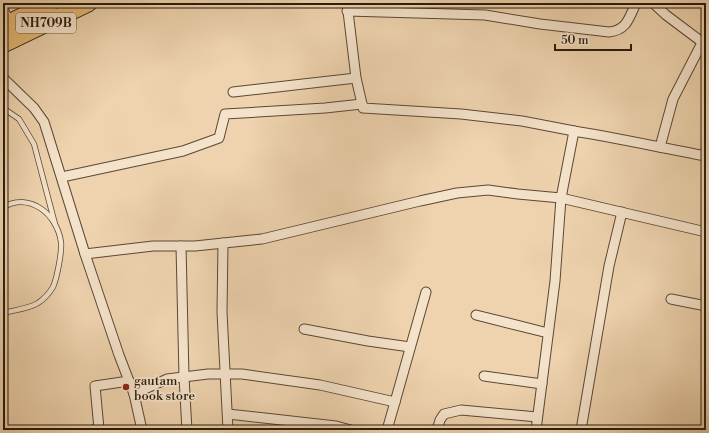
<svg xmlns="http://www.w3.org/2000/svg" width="709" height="433" font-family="'Libre Bodoni',serif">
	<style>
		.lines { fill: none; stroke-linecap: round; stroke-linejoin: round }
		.lane-casing { stroke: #5a4934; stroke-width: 6 }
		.street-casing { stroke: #5a4934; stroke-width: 11 }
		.highway-casing { stroke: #281b0c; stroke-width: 19 }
		.lane { stroke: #f4e2ca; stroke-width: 4.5 }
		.street { stroke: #f4e2ca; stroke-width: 9 }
		.highway { stroke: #e7ba77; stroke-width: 17 }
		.poi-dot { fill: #8f2418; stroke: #f4e2ca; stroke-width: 1.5 }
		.labels { text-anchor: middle; stroke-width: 3.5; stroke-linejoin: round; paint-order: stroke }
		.shield { fill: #f4e2ca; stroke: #655745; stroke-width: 1 }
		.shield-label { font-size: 12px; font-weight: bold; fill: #281b0c }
		.poi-label { font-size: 13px; fill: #281b0c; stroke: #f4e2ca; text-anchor: start }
	</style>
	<rect width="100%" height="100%" fill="#eed3ae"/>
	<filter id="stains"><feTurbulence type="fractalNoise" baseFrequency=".005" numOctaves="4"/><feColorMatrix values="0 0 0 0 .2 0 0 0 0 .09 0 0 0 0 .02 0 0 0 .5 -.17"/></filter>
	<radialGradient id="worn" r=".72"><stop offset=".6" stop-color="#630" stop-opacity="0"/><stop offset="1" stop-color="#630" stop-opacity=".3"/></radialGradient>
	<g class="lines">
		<defs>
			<g id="lane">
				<path d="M3,108L19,119L34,144L55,224"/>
				<path d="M3,207C30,192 57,214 61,242C62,252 57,278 53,287C50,292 44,299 38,303C28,309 14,310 3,313"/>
			</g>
			<g id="street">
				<path d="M347,3L356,78L363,108L461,114L522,121L574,131"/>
				<path d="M653,3L666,15L706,45"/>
				<path d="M3,8L9,23"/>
				<path d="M347,11L485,15L540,24L609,32C627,30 629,18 636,3"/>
				<path d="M3,78L34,108L44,122L85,254L119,355L134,394L142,430"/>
				<path d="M233,92L356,78"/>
				<path d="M660,147L673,99L706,35"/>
				<path d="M62,177L183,151L219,138L225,114L325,108L362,104"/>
				<path d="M223,243L222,312L228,430"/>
				<path d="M181,246L184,377L187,430"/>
				<path d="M85,254L153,246H195L262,239L420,201L457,193L488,190L518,194L561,198L706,232"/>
				<path d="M671,299L706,306"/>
				<path d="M476,315L548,333"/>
				<path d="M304,329L368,341L410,347"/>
				<path d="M484,376L542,384"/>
				<path d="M134,394L167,379L208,374H242L320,385L395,402L426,292"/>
				<path d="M228,414L336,426L351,430"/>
				<path d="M93,430L99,429L95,386L129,381"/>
				<path d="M387,430L395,402"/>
				<path d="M437,430L440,420L444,414L461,410L537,417"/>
				<path d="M536,430L555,281L561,198L574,131C618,138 662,148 706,156"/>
				<path d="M581,430L609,266L622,212"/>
			</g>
			<g id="highway">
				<path d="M3,26L50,3"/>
				<path d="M3,44L88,3"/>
			</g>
		</defs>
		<!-- lane casing -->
		<use href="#lane" class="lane-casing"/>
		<!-- street casing -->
		<use href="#street" class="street-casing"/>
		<!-- highway casing -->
		<use href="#highway" class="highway-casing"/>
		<!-- lane -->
		<use href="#lane" class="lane"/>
		<!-- street -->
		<use href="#street" class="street"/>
		<!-- highway -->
		<use href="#highway" class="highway"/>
	</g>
	<!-- markers -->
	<circle class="poi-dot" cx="126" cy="387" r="4"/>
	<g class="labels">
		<!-- shield labels -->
		<rect class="shield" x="16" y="13" width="60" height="20" rx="3"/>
		<g class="shield-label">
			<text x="46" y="27">NH709B</text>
		</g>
		<!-- poi labels -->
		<g class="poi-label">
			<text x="134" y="385">gautam<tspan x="134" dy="15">book store</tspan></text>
		</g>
	</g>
	<!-- margin -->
	<rect width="709" height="433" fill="none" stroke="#eed3ae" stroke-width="16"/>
	<rect x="4" y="4" width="701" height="425" fill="none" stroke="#281b0c" stroke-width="2"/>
	<rect x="8" y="8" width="693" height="417" fill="none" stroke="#281b0c"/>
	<!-- scale -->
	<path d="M555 44v6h76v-6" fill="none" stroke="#281b0c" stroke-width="2"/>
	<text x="561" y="44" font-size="12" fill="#281b0c" stroke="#f4e2ca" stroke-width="3" paint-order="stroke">50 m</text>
	<rect width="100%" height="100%" filter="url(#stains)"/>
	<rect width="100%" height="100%" fill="url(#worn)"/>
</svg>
